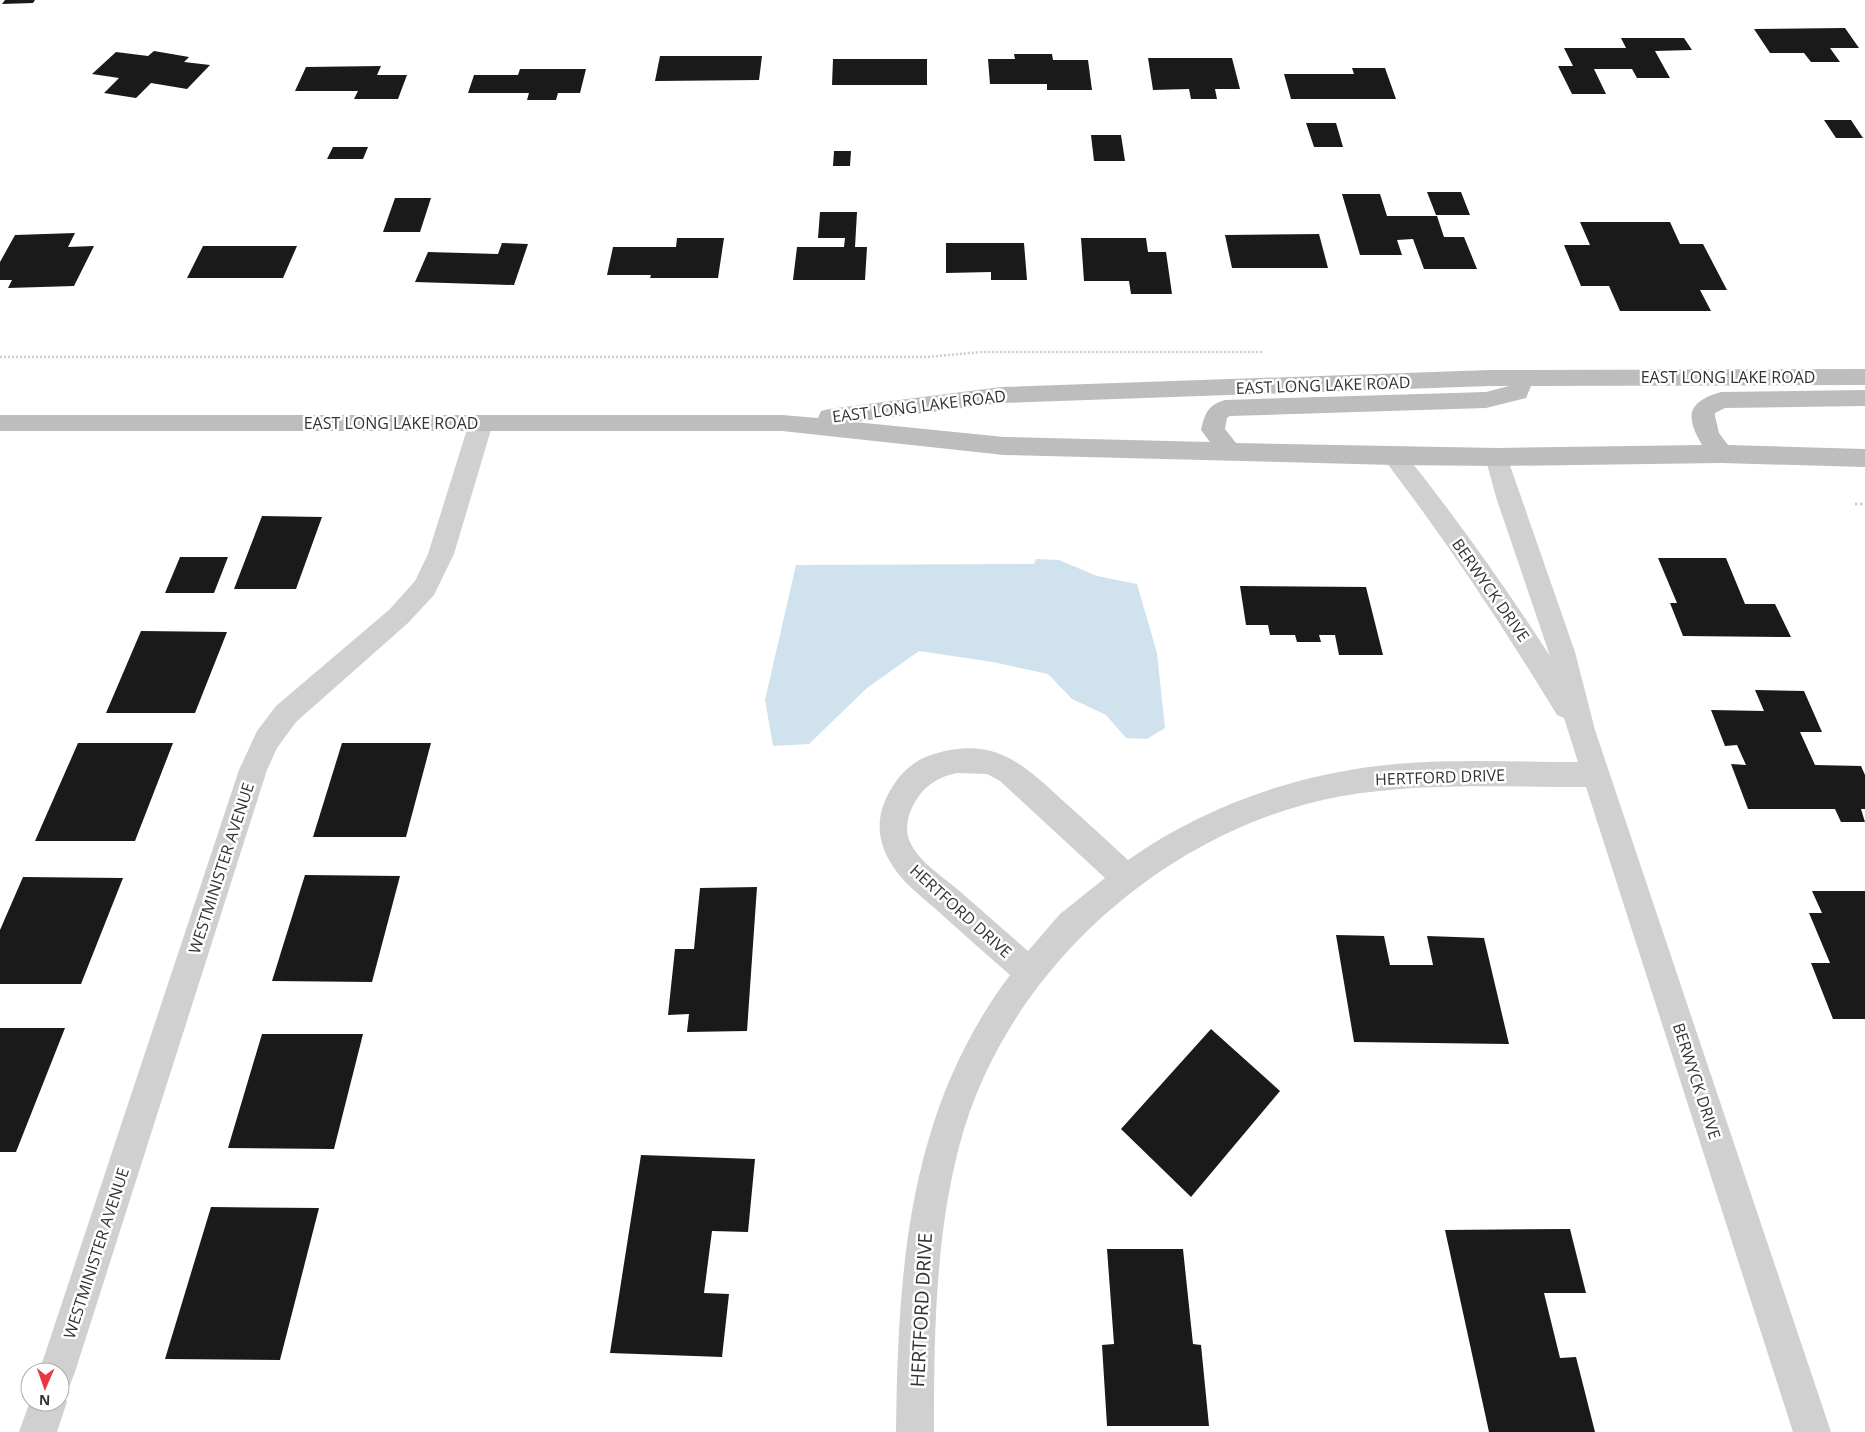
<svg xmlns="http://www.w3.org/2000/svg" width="1865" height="1432" font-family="'Open Sans',sans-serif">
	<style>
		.water { fill: #cfe2ee }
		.building { fill: #1a1a1a }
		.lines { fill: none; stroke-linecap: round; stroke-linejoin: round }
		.path-far1 { stroke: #cdcdcd; stroke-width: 2.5; stroke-dasharray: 2 2; stroke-linecap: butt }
		.path { stroke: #cdcdcd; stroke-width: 3; stroke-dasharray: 2.5 2.5; stroke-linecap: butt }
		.minor { fill: #d0d0d0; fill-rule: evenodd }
		.secondary { fill: #bdbdbd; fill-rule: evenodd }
		.labels { text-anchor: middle; stroke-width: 5; stroke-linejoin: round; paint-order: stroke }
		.street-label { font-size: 16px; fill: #333; stroke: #fff }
		.near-street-label { font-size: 19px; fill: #333; stroke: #fff }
	</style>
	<rect width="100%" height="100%" fill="#fff"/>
	<!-- water -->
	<path class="water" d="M1036,559L1059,560L1097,576L1137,584L1157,653L1165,728L1147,739L1126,738L1106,715L1072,699L1048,674L993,662L919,651L867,688L809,744L773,746L765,700L796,565L1034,564Z"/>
	<!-- building -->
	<g class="building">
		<path d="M5,0H35L33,3L2,4Z"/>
		<path d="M1845,28L1859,48H1830L1840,62H1811L1804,53H1770L1754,29Z"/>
		<path d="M1621,38H1684L1692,50L1655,51L1670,78H1637L1632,69H1594L1606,94H1572L1558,66H1573L1564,48H1626Z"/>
		<path d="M154,51L189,57L184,62L210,65L187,89L151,83L136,98L104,93L119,78L92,74L116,52L148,56Z"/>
		<path d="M1014,54H1052L1053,60H1088L1092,90H1047V84H990L988,59H1015Z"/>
		<path d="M660,56H762L759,80L655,81Z"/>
		<path d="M1148,58H1232L1240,89H1215L1217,99H1191L1189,89L1153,90Z"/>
		<path d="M833,59H927V85H832Z"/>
		<path d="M381,66L377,75H407L398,99H354L358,91H295L306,67Z"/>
		<path d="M1352,68H1385L1396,99H1291L1284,74H1354Z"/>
		<path d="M520,69H586L580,93H558L556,100H527L529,93H468L474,75H518Z"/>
		<path d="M1824,120H1851L1863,138H1836Z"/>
		<path d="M1306,123H1336L1343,147H1314Z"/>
		<path d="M1091,135H1121L1125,161H1094Z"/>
		<path d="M333,147H368L363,159H327Z"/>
		<path d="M834,151H851L850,166H833Z"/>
		<path d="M1427,192H1461L1470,215H1436Z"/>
		<path d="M1342,194H1380L1387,216H1437L1444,237H1464L1477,269H1424L1413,239L1397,240L1402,255H1360Z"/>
		<path d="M395,198H431L420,232H383Z"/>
		<path d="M820,212H857L855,247H867L865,280H793L797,247H844L845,238H818Z"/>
		<path d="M1580,222H1670L1680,244H1703L1727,290H1700L1711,311H1620L1609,286H1581L1564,245H1590Z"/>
		<path d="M75,233L68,247L94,246L74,286L8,288L12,280H0V262L15,235Z"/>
		<path d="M1319,234L1328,268H1232L1225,235Z"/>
		<path d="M677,238H724L718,278H650L651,275H607L613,247H676Z"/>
		<path d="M1081,238H1146L1148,252H1166L1172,294H1131L1129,281H1084Z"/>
		<path d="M502,243L528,244L514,285L415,282L428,252L498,254Z"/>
		<path d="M946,243H1024L1027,280H991V272L946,273Z"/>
		<path d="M203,246H297L283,278H187Z"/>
		<path d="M262,516L322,517L296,589H234Z"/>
		<path d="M180,557H228L214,593H165Z"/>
		<path d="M1658,558H1726L1745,604H1775L1791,637L1683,636L1670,603H1677Z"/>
		<path d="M1240,586L1366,587L1383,655H1339L1335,635H1319L1321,642H1297L1295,635H1270L1268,625H1246Z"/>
		<path d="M141,631L227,632L195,713H106Z"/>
		<path d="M1755,690L1804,691L1822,732H1800L1815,765L1861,766L1865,775V809H1861L1865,822H1841L1835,809H1748L1731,764L1746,765L1737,745L1725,746L1711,710L1764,711Z"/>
		<path d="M78,743H173L135,841H35Z"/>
		<path d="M342,743H431L406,837H313Z"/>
		<path d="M305,875L400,876L372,982L272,981Z"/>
		<path d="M23,877L123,878L81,984H0V930Z"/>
		<path d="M757,887L747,1031L687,1032L689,1014L668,1015L675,949H694L700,888Z"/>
		<path d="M1812,891H1865V1019H1833L1811,963H1830L1809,913H1822Z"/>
		<path d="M1336,935L1384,936L1390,965H1433L1427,936L1484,938L1509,1044L1354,1042Z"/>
		<path d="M0,1028H65L16,1152H0Z"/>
		<path d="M1211,1029L1280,1091L1191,1197L1121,1129Z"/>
		<path d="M262,1034H363L334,1149L228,1148Z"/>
		<path d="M641,1155L755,1159L748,1232L712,1231L704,1293L729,1294L722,1357L610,1353Z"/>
		<path d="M211,1207L319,1208L280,1360L165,1359Z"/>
		<path d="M1570,1229L1586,1293H1544L1560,1358L1576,1357L1595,1432H1489L1445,1230Z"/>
		<path d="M1107,1249H1183L1193,1344L1201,1345L1209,1426H1107L1102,1345L1114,1344Z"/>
	</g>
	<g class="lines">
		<!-- path-far1 -->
		<path class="path-far1" d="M0,357H927L981,352H1262"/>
		<!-- path -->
		<path class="path" d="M1855,504H1865"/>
		<!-- minor -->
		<g class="minor">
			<path d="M481,415L489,417L493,423L454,554L434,595L408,623L296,722L277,748L267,770L75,1372L70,1385L61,1389L67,1402L57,1432H19L30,1401L60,1402V1372H39L239,770L257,731L276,706L390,609L415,581L428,554L469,423L473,417Z"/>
			<path d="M1394,447L1402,450C1455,516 1504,585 1550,656L1496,497L1485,457L1489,451L1497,448L1505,451L1575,652L1595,730L1831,1432H1793L1586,787C1505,787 1422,782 1342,796C1166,828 1004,972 959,1147C935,1239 934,1337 934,1432H896C898,1268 908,1111 1010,975C986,954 962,933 939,912C921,896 901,882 889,860C875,835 877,810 893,786C905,767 920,757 941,752C996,738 1024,765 1061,799C1084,819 1106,840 1128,860C1202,808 1288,777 1377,766C1443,758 1511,762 1578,762L1564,718L1557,715C1504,628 1448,543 1386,462L1382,456L1386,450ZM957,773L987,774L1000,781L1105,878L1060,914L1028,951C1004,930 980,909 956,888C940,875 919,861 910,842C904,830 908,813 915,802C925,785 938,777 957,773Z"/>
		</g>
		<!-- secondary -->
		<path class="secondary" d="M1865,369V385L1531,386L1526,398L1486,408L1230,416L1227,418L1225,429L1236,443L1497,448L1702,445C1685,416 1687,402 1721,392L1865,390V406L1725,408L1715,413V416L1719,433L1728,445L1865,449V467L1721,463L1497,466L1394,465L1004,455L782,431H0V415H782L818,418L821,411L829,409L1001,387L1490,370ZM1490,386H1509L1486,392L1225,400C1208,405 1205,413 1201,430L1210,442L1004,437L855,422L1001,403Z"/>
	</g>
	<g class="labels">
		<!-- street labels -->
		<g class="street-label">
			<text x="1728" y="383">EAST LONG LAKE ROAD</text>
			<text transform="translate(1323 385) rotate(-2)" y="6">EAST LONG LAKE ROAD</text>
			<text transform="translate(919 406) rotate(-7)" y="6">EAST LONG LAKE ROAD</text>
			<text x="391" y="429">EAST LONG LAKE ROAD</text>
			<text transform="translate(1491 590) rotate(55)" y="6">BERWYCK DRIVE</text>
			<text transform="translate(1440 777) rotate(-2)" y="6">HERTFORD DRIVE</text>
			<text transform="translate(221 868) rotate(-72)" y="6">WESTMINISTER AVENUE</text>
			<text transform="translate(961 911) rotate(42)" y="6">HERTFORD DRIVE</text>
			<text transform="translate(1697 1081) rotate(72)" y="6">BERWYCK DRIVE</text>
			<text transform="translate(96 1253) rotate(-72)" y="6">WESTMINISTER AVENUE</text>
		</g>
		<!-- near-street labels -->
		<g class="near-street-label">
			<text transform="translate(921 1310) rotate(-87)" y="7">HERTFORD DRIVE</text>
		</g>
	</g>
	<!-- north arrow -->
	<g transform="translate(45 1387) rotate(182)"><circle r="24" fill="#ffffff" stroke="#adadad"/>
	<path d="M0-4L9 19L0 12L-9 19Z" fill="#e63946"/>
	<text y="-8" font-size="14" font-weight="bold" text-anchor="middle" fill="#333333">N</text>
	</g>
</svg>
